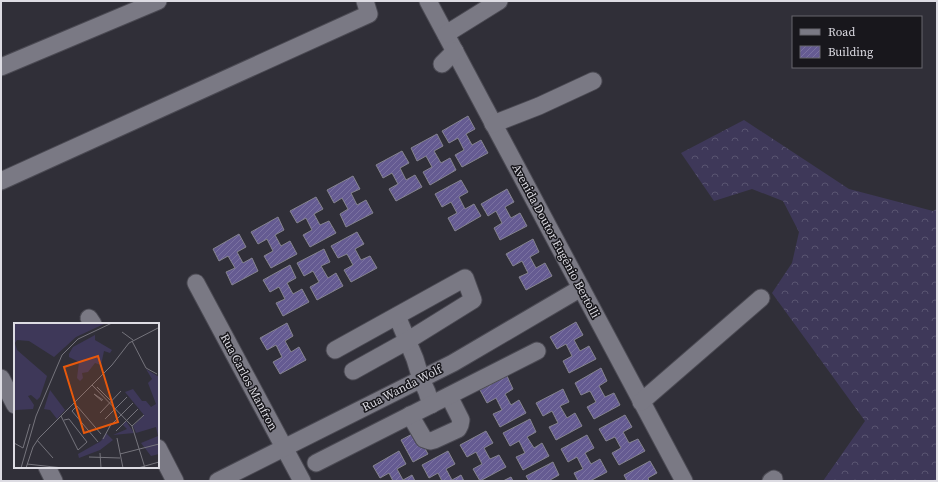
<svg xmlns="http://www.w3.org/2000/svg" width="938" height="482" font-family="'Source Serif 4',serif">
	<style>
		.forest { fill: url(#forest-crowns) }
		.building { fill: url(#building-hatch); stroke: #85848f }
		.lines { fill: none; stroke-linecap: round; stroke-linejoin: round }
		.minor-casing { stroke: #4b4a53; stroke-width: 19 }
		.minor { stroke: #7a7984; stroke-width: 17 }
		.labels { text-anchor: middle; stroke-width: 3; stroke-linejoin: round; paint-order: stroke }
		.street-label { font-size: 12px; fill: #dddce3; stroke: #18171c }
		.inset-road { fill: none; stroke: #75747c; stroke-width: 1 }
		.view { fill: #e8590c; fill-opacity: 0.15; stroke: #e8590c; stroke-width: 2 }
		.inset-edge { fill: none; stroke: #dddce3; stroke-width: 2 }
	</style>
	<defs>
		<pattern id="forest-crowns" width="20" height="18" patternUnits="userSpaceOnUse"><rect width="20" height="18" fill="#3e3859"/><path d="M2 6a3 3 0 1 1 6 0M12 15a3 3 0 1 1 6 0" fill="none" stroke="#595471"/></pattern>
		<pattern id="building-hatch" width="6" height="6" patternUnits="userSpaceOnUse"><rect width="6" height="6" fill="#655b92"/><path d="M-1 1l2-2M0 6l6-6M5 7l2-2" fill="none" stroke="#7b72a1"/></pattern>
	</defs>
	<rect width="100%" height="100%" fill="#302f38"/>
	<!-- forest -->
	<path class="forest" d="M744,120L849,189L933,211L937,209V481H823L865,421L772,293L792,263L799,232L783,201L752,189L714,201L681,153Z"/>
	<!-- building -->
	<g class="building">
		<path d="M468,116L475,129L466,134L472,145L481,140L488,153L462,167L455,155L464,150L458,138L449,143L442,131Z"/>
		<path d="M437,134L443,146L434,151L441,163L450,158L456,170L430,185L423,172L432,167L426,156L417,161L411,148Z"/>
		<path d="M402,151L409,163L400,168L406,180L415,175L422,187L396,201L389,189L398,184L392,173L383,178L376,165Z"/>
		<path d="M353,176L360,189L351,193L357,205L366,200L373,213L346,227L340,214L348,209L342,198L334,203L327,190Z"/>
		<path d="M461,180L468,192L459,197L465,209L474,204L481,216L455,231L448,218L457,213L451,202L442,207L435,194Z"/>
		<path d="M507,189L514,202L505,207L511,218L520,213L527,226L500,240L494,228L502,223L496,211L488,216L481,204Z"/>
		<path d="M316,197L323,209L314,214L320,225L329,221L336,233L310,247L303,235L312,230L306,218L297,223L290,211Z"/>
		<path d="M278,217L284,230L275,235L281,246L290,241L297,254L271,268L264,256L273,251L267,239L258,244L251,232Z"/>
		<path d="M357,232L364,244L355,249L361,260L370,256L377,268L351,282L344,270L353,265L347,254L338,258L331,246Z"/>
		<path d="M239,234L246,247L237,252L243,263L252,258L258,271L232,285L226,272L235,268L228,256L219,261L213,249Z"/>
		<path d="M533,239L539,252L530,257L536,268L545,263L552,276L526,290L519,277L528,273L522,261L513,266L506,254Z"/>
		<path d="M324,249L330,262L321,266L328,278L336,273L343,286L317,300L310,287L319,282L313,271L304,276L297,263Z"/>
		<path d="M290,265L296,278L287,283L293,294L302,289L309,302L283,316L276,303L285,299L279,287L270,292L263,280Z"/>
		<path d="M576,322L583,335L574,340L580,351L589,346L596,359L569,373L563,361L572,356L566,344L557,349L550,337Z"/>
		<path d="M287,323L293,336L285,341L291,352L299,347L306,360L280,374L273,362L282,357L276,345L267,350L260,338Z"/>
		<path d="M601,368L607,381L599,386L605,397L614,393L620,405L594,419L587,407L596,402L590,391L581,395L575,383Z"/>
		<path d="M507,376L513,389L505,394L511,405L519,400L526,413L500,427L493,414L502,410L496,398L487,403L480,390Z"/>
		<path d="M563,389L569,402L560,406L567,418L575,413L582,426L556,440L549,427L558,423L552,411L543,416L536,403Z"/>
		<path d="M625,415L632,427L623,432L629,443L638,439L645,451L619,465L612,453L621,448L615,437L606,441L599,429Z"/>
		<path d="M530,419L536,432L527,437L534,448L542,443L549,456L523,470L516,457L525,453L519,441L510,446L503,433Z"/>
		<path d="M486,431L493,443L484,448L490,459L499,455L506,467L480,481L473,469L482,464L476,452L467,457L460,445Z"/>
		<path d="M416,432L428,454L413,462L401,440Z"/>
		<path d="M587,435L594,448L585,453L591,464L600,459L607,472L590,481H578L574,473L583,469L577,457L568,462L561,449Z"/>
		<path d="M399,451L406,464L397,469L403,480L412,475L415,481H393L389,473L380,478L373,466Z"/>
		<path d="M448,451L455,464L446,469L452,480L461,475L464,481H442L438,473L429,478L422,465Z"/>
		<path d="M650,461L657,473L648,478L649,481H627L624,475Z"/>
		<path d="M553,462L559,475L550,480L551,481H529L526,476Z"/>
		<path d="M511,477L513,481H503Z"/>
	</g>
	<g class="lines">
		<defs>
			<g id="minor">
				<path d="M428,1L684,481"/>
				<path d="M446,34L499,1"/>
				<path d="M442,64L455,51"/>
				<path d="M1,67L158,1"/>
				<path d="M493,124L539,106L593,81"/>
				<path d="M1,181L369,14L365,1"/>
				<path d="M196,283L302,481"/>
				<path d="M397,316L415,359L421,379L427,392L431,405"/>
				<path d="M89,318L93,324"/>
				<path d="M335,350L465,278L473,300L407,341L353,371"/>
				<path d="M1,378L15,405"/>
				<path d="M641,402L761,298"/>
				<path d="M410,415L424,439L430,441L434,440L458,429L460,425L461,420L449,396"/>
				<path d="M158,448L175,481"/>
				<path d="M316,463L537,351"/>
				<path d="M47,467L54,481"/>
				<path d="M218,481L453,363L581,288"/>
				<path d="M771,481L774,479"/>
			</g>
		</defs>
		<!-- minor casing -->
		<use href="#minor" class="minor-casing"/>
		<!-- minor -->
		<use href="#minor" class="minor"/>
	</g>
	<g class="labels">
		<!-- street labels -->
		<g class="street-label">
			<text transform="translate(556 241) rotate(62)" y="4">Avenida Doutor Eugênio Bertolli</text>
			<text transform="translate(249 382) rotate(62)" y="4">Rua Carlos Manfron</text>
			<text transform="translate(402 388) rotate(-27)" y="4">Rua Wanda Wolf</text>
		</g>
	</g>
	<!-- overview -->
	<g transform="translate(14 323)">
		<rect width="145" height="145" fill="#302f38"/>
		<path d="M0,0H92L62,14L40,34L15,18L3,17L1,20L3,27L33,53L26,74L23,77L17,72L14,73L20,82L19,86L2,87L0,89ZM81,12V17L98,27L96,30L90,28L87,42L81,40L74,49L68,50L69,55L66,58L63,55L65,39L55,34V31L59,24ZM132,46L145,54V131L137,133L127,120L144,113L142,104L122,110L119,103L130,92L111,69L119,66L128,78H132L137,84L142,81L134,60L138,56ZM36,67L51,87L43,96L36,87L30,86ZM112,98L120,110L99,112L113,106L109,102ZM92,110L99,117L86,127L65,135L64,131L87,118Z" fill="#3e3859"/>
		<path class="inset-road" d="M108,9L119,17M118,18L132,45L143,51M78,62L118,103L131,145M83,64L96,77M88,78L80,71L89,77M86,90L107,68M47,93L64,127L73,119L55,96L50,97M91,96L113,74M118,103L130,92M102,108L124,86M103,115L109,145M89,116L96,103L119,80M23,117L39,135M84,119L58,88L63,83L87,111M0,120L9,125L16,101M86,130L87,145M106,131L145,121M75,134L106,135M13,141L49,145M7,145L22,93L48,32L64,16L98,0M12,145L19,124L25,115L98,42L115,20L144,5M124,145L145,139"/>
		<path class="view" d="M84,33L104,99L70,110L50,44Z"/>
		<rect width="145" height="145" class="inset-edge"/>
	</g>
	<!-- border -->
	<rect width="938" height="482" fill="none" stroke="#dddce3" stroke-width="4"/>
	<!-- legend -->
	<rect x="792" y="16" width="130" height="52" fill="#18171c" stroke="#67666c"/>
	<rect x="800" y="29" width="20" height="6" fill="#7a7984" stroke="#67666c"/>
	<text x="828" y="36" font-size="12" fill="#dddce3">Road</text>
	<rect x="800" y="46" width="20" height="12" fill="url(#building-hatch)" stroke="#67666c"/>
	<text x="828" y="56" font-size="12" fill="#dddce3">Building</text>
</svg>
